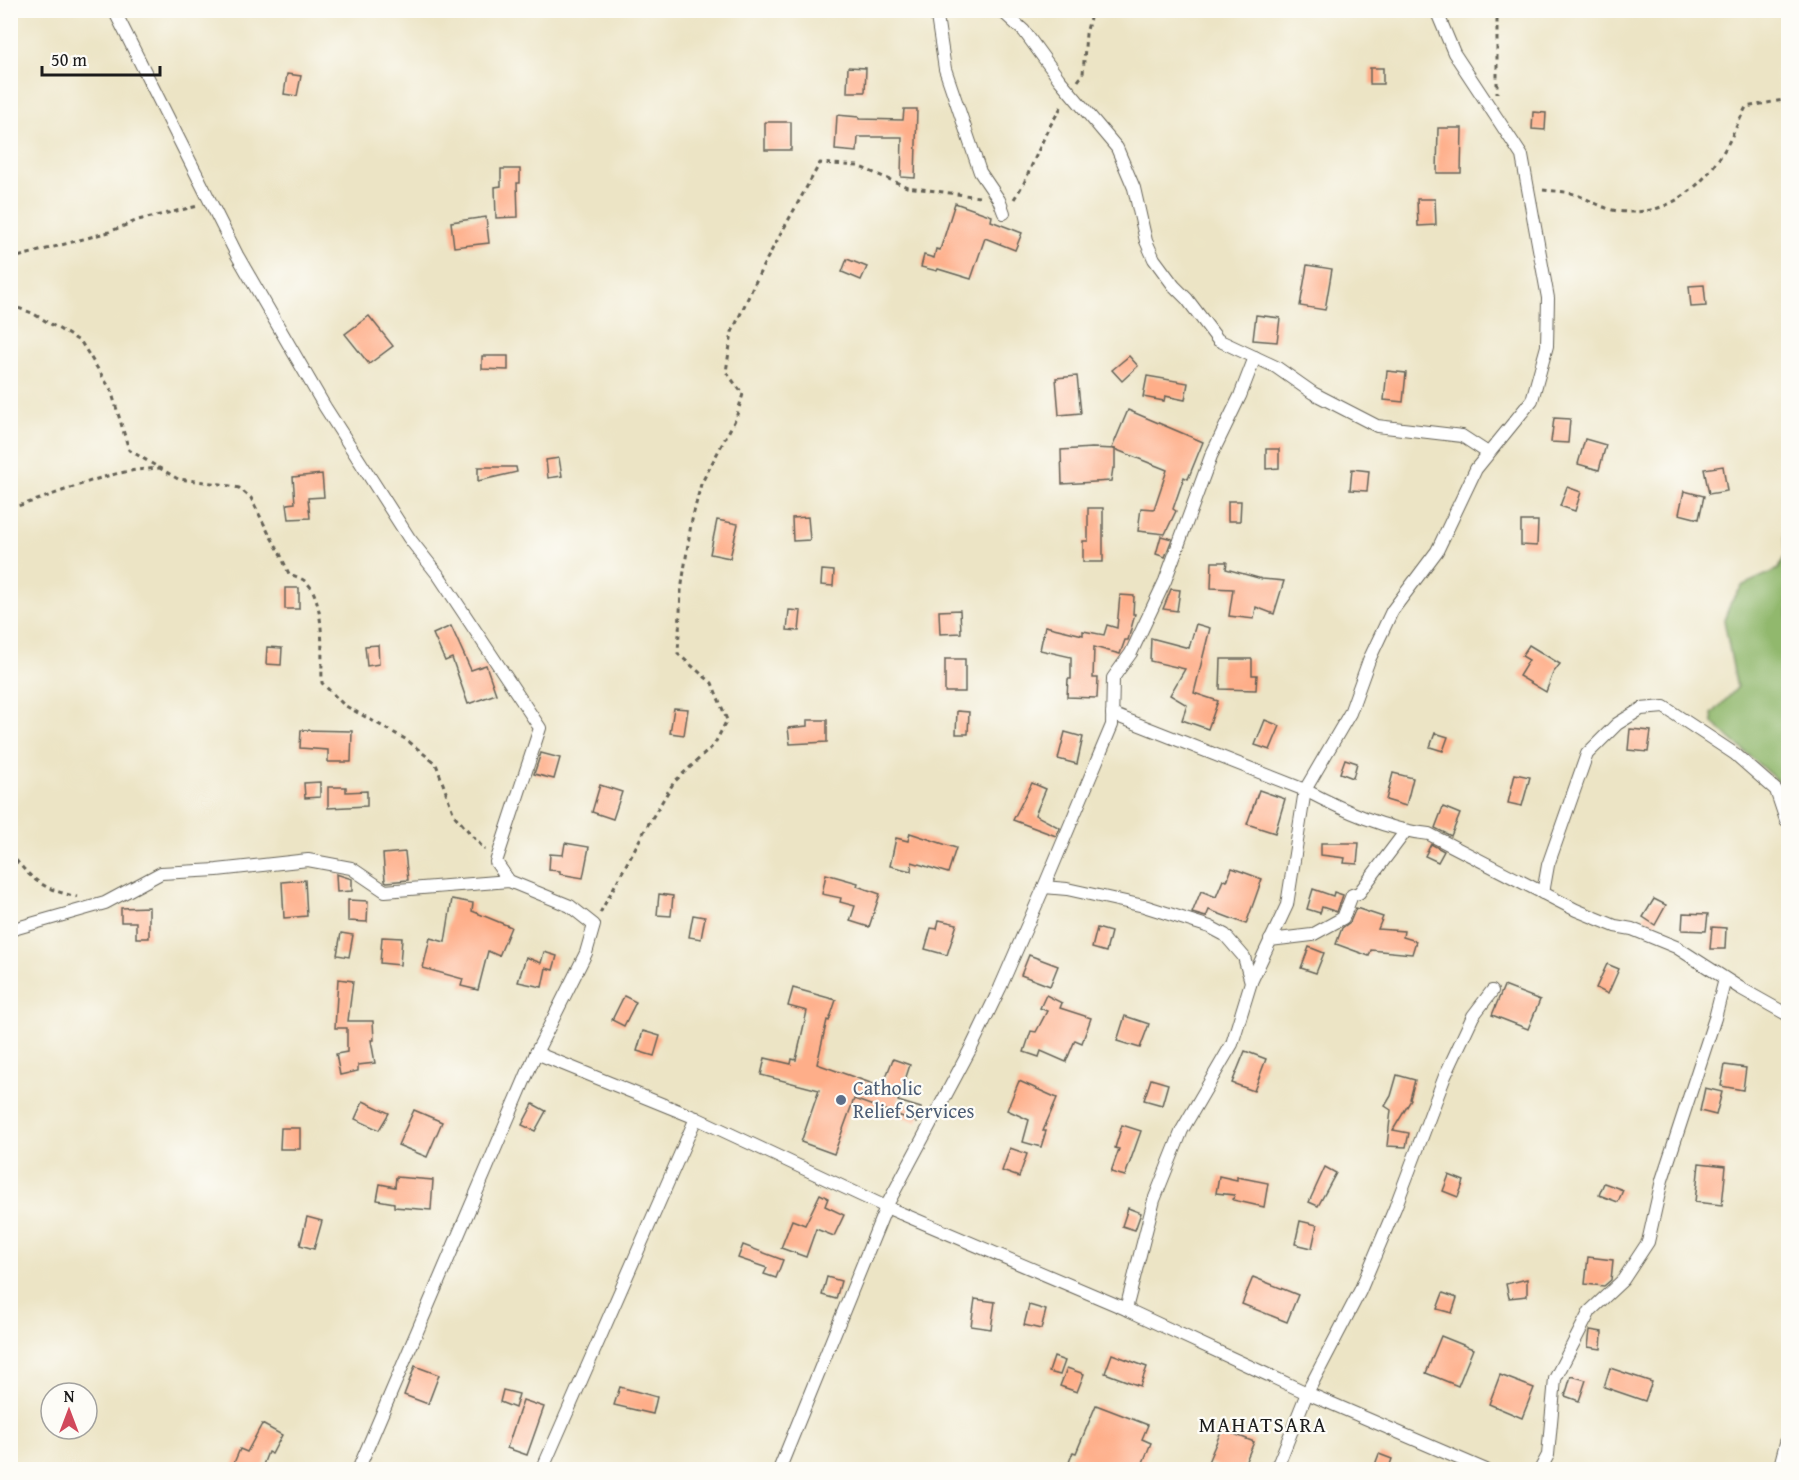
<svg xmlns="http://www.w3.org/2000/svg" width="1799" height="1480" font-family="'Gentium Book Plus',serif">
	<style>
		.forest { fill: #91b86d; stroke: #566a44; stroke-width: 1.5 }
		.building { fill: #feae89 }
		.lines { fill: none; stroke-linecap: round; stroke-linejoin: round }
		.minor-casing { stroke: #656257; stroke-width: 14 }
		.path { stroke: #656257; stroke-width: 3; stroke-dasharray: 4.5 4.5; stroke-linecap: butt }
		.minor { stroke: #fff; stroke-width: 12 }
		.service-dot { fill: #5c6f8a; stroke: #fdfcf7; stroke-width: 2 }
		.labels { text-anchor: middle; stroke-width: 4.5; stroke-linejoin: round; paint-order: stroke }
		.service-label { font-size: 20px; fill: #4e5e75; stroke: #fdfcf7; text-anchor: start }
		.neighbourhood-label { font-size: 21px; letter-spacing: 1.5px; fill: #1c1c1c; stroke: #fdfcf7 }
	</style>
	<rect width="100%" height="100%" fill="#fdfcf7"/>
	<filter id="ink" filterUnits="userSpaceOnUse"><feTurbulence type="fractalNoise" baseFrequency=".0167" numOctaves="2"/><feDisplacementMap in="SourceGraphic" scale="12" xChannelSelector="R" yChannelSelector="G"/><feConvolveMatrix kernelMatrix="1 2 1 2 8 2 1 2 1" color-interpolation-filters="sRGB"/></filter>
	<filter id="wash" filterUnits="userSpaceOnUse"><feTurbulence type="fractalNoise" baseFrequency=".008" numOctaves="4" result="noise"/><feDisplacementMap in="SourceGraphic" scale="24" xChannelSelector="R" yChannelSelector="G"/><feGaussianBlur stdDeviation="1.35" result="paint"/><feColorMatrix in="noise" values="0 0 0 0 0 0 0 0 0 0 0 0 0 0 0 0 0 1.4 0 .05"/><feComposite in="paint" operator="in"/></filter>
	<g filter="url(#wash)">
		<rect width="100%" height="100%" fill="#ece4c5"/>
		<!-- forest -->
		<path class="forest" d="M1788,469V801L1784,787L1713,723L1712,714L1737,688L1724,620L1731,602L1743,585L1779,569L1785,554L1782,496Z"/>
		<g id="blocks">
			<!-- building -->
			<g class="building">
				<path d="M848,67L866,68L865,92H847Z"/>
				<rect x="1370" y="68" width="13" height="16"/>
				<path d="M287,74L301,76L297,96L284,94Z"/>
				<path d="M904,109H917L915,178L901,177L902,137H858L857,152L835,150L837,115L859,117V119L903,120Z"/>
				<path d="M1533,112L1546,113L1545,130L1532,129Z"/>
				<rect x="765" y="122" width="26" height="28"/>
				<path d="M1438,128H1462L1461,173H1437Z"/>
				<path d="M501,169H520V183H517L518,217L496,218L495,187L501,186Z"/>
				<path d="M1417,199H1435L1436,225L1418,226Z"/>
				<path d="M955,203L992,216L991,221L1022,233L1015,250L985,238L971,279L938,269L937,271L921,267L924,255L934,258L936,249L940,250Z"/>
				<path d="M486,217L489,243L454,247L451,222Z"/>
				<path d="M847,259L867,267L861,280L842,272Z"/>
				<path d="M1307,265L1332,269L1325,310L1300,306Z"/>
				<path d="M1704,285L1706,306L1691,307L1689,286Z"/>
				<path d="M1256,315L1280,318L1277,342L1253,340Z"/>
				<path d="M369,316L393,346L369,364L345,334Z"/>
				<path d="M482,356H508V370L482,369Z"/>
				<path d="M1129,356L1138,366L1122,381L1112,370Z"/>
				<path d="M1387,371L1406,373L1403,402L1384,400Z"/>
				<path d="M1077,376L1081,413L1059,415L1056,378Z"/>
				<path d="M1147,376L1188,383L1185,400L1165,396L1164,401L1143,397Z"/>
				<path d="M1128,410L1203,442L1188,479L1184,477L1173,509L1176,511L1165,534L1138,531L1141,508L1154,509L1167,470L1112,448Z"/>
				<path d="M1554,418L1570,419L1568,443L1551,442Z"/>
				<path d="M1585,439L1606,445L1599,470L1578,464Z"/>
				<path d="M1092,448L1115,449V468H1113L1111,481L1062,484L1061,450Z"/>
				<path d="M1266,449H1279V468L1266,469Z"/>
				<path d="M559,458L562,476L548,478L546,460Z"/>
				<path d="M1723,466L1727,491L1709,494L1704,469Z"/>
				<path d="M478,467H516L517,472L478,481Z"/>
				<path d="M1352,469L1369,471L1367,491L1350,490Z"/>
				<path d="M322,474L324,497L308,498L310,518L289,519L287,504L295,503L293,477Z"/>
				<path d="M1567,487L1581,492L1575,511L1560,506Z"/>
				<path d="M1684,491L1704,496L1699,519L1679,514Z"/>
				<path d="M1228,501H1241L1240,521H1228Z"/>
				<path d="M1088,508H1103V562H1083V541H1088Z"/>
				<path d="M808,517L810,540L793,541L792,518Z"/>
				<path d="M717,520L738,524L730,558L710,554Z"/>
				<path d="M1521,521H1538L1537,546L1521,545Z"/>
				<path d="M1161,536L1172,539L1165,557L1156,554Z"/>
				<path d="M1212,562H1227L1226,569L1262,579L1284,581L1274,614L1256,607L1254,619L1229,616L1233,589L1211,588Z"/>
				<path d="M822,570L834,571L833,586L821,585Z"/>
				<rect x="285" y="588" width="14" height="21"/>
				<path d="M1171,589L1180,590L1177,611L1163,609Z"/>
				<path d="M1120,595L1134,596L1133,614H1135L1128,640H1125L1120,654L1094,647L1093,678H1098L1097,698L1067,697L1068,679H1071V657L1040,650L1045,626L1083,635V631L1104,635L1107,625L1117,628Z"/>
				<path d="M789,610L801,611L799,631L787,630Z"/>
				<path d="M960,610L961,633L940,634L939,611Z"/>
				<path d="M1196,624L1210,628L1194,693L1218,701L1208,729L1182,720L1187,705L1170,695L1185,669L1150,661L1151,638L1189,648Z"/>
				<path d="M451,626L471,670L486,665L496,694L468,704L452,658L445,661L433,634Z"/>
				<path d="M378,645L379,664L367,666L365,646Z"/>
				<path d="M1529,645L1560,664L1553,673L1546,692L1519,676L1529,660L1522,656Z"/>
				<path d="M267,647L282,648L281,665L266,664Z"/>
				<rect x="945" y="659" width="20" height="33"/>
				<path d="M1221,659H1252V675H1257L1256,690L1220,689Z"/>
				<path d="M674,708L688,709L684,735L670,733Z"/>
				<path d="M957,711L969,712L968,734H956Z"/>
				<path d="M807,720H827V742L790,744L788,728L807,726Z"/>
				<path d="M1265,720L1280,726L1270,750L1255,745Z"/>
				<path d="M1630,729L1651,731L1648,752L1628,750Z"/>
				<path d="M301,730L352,731L351,762H328V750L300,748Z"/>
				<path d="M1065,732L1083,737L1077,764L1058,759Z"/>
				<path d="M1435,733L1448,737L1443,751L1430,747Z"/>
				<path d="M541,753L560,758L554,779L534,774Z"/>
				<path d="M1345,759L1357,763L1353,778L1340,773Z"/>
				<path d="M1393,773L1413,778L1406,806L1386,800Z"/>
				<path d="M1515,774L1530,777L1522,806L1508,803Z"/>
				<path d="M320,782V797L305,798L304,783Z"/>
				<path d="M1032,783L1046,789L1035,815L1060,828L1056,836L1013,820Z"/>
				<path d="M600,785L622,792L613,819L592,812Z"/>
				<path d="M328,787H346V792L367,791V806L328,808Z"/>
				<path d="M1259,790L1285,799L1275,833L1247,824Z"/>
				<path d="M1443,807L1460,814L1451,836L1435,828Z"/>
				<path d="M910,833L956,848L948,873L912,862L911,871L890,866L896,838L908,841Z"/>
				<path d="M565,843L589,847L583,878L560,874V871L549,870L550,854L563,855Z"/>
				<path d="M1321,843H1359L1357,864L1344,863L1345,858L1321,855Z"/>
				<path d="M1431,844L1444,851L1438,862L1425,856Z"/>
				<path d="M405,852L408,880L387,882L385,881L383,854Z"/>
				<path d="M1232,868L1262,879L1246,924L1209,910L1206,917L1192,913L1201,891L1216,897L1223,880L1227,881Z"/>
				<path d="M336,874L352,879V891L337,892Z"/>
				<path d="M826,874L858,883L857,886L880,894L869,927L850,921L855,906L840,902L841,898L822,894Z"/>
				<path d="M305,880L307,916L284,918L282,882Z"/>
				<path d="M1313,889L1333,896L1334,892L1343,895L1337,912L1322,907L1320,913L1307,909Z"/>
				<path d="M659,894L673,896L671,916L657,915Z"/>
				<path d="M452,899L473,903L472,911L511,927L499,956L488,951L478,990L461,986L463,979L423,968L430,938L445,942Z"/>
				<path d="M1654,899L1666,905L1655,925L1643,917Z"/>
				<path d="M348,900L368,901L367,922L348,921Z"/>
				<path d="M149,907V938H136V922H121V908Z"/>
				<path d="M1356,908L1383,917L1378,929L1404,931L1403,937L1416,941L1412,954L1371,950L1369,956L1336,944L1342,928L1350,922Z"/>
				<path d="M1683,913L1708,914L1706,931L1682,930Z"/>
				<path d="M693,915L705,917L701,939L689,937Z"/>
				<path d="M939,920L957,924L947,955L925,949L931,928L937,929Z"/>
				<path d="M1712,927L1726,928L1725,949H1710Z"/>
				<path d="M1097,928L1111,932L1106,952L1092,948Z"/>
				<path d="M341,933L353,935L349,957L337,955Z"/>
				<path d="M382,937L402,938L400,965L380,963Z"/>
				<path d="M1309,947L1324,953L1316,973L1301,968Z"/>
				<path d="M544,952L557,956L553,970L546,968L542,987L518,982L526,957L541,963Z"/>
				<path d="M1029,955L1058,966L1050,986L1021,975Z"/>
				<path d="M1607,964L1619,969L1608,994L1596,988Z"/>
				<path d="M338,979L353,981L348,1021H373L374,1040H371L375,1063L358,1065V1071L340,1075L336,1054L347,1052V1028H335Z"/>
				<path d="M1504,986L1540,1000L1528,1029L1492,1015Z"/>
				<path d="M793,988L836,1000L829,1021L827,1020L817,1064L882,1087L893,1059L910,1065L898,1101L921,1108L917,1122L854,1099L834,1154L801,1142L819,1090L761,1075L765,1058L791,1064L792,1059L796,1060L807,1011L788,1006Z"/>
				<path d="M1046,995L1062,1003L1060,1008L1091,1018L1082,1043L1075,1040L1066,1062L1041,1051L1039,1057L1024,1052L1031,1031L1036,1032L1047,1011L1040,1008Z"/>
				<path d="M624,996L636,1002L624,1026L612,1020Z"/>
				<path d="M1125,1016L1149,1024L1140,1048L1117,1041Z"/>
				<path d="M643,1031L660,1036L654,1056L637,1051Z"/>
				<path d="M1245,1051L1266,1059L1254,1091L1232,1083Z"/>
				<path d="M1725,1065L1746,1068L1743,1090L1721,1086Z"/>
				<path d="M1397,1075L1415,1080L1410,1099L1411,1100L1393,1130L1409,1133L1406,1147L1387,1146L1391,1110L1385,1106L1391,1096Z"/>
				<path d="M1151,1079L1168,1084L1162,1105L1144,1100Z"/>
				<path d="M1019,1081L1057,1098L1043,1131H1046L1041,1147L1023,1142L1029,1120L1007,1110Z"/>
				<path d="M1705,1088L1722,1092L1716,1115L1700,1111Z"/>
				<path d="M363,1101L389,1113L379,1130L355,1119Z"/>
				<path d="M533,1104L546,1111L535,1131L522,1125Z"/>
				<path d="M414,1110L442,1122L427,1157L398,1145Z"/>
				<path d="M1122,1125L1141,1131L1125,1176L1111,1172L1119,1149L1115,1148Z"/>
				<path d="M281,1128H300V1149H280Z"/>
				<path d="M1010,1148L1027,1154L1019,1177L1002,1171Z"/>
				<path d="M1699,1163L1726,1166L1722,1205L1695,1202Z"/>
				<path d="M1325,1167L1336,1173L1318,1206L1309,1202Z"/>
				<path d="M1449,1175L1464,1181L1458,1197L1443,1191Z"/>
				<path d="M1219,1176L1237,1180V1177L1268,1183L1264,1207L1233,1200L1234,1195L1216,1193Z"/>
				<path d="M396,1177L433,1180L431,1210L394,1207V1203L377,1200L380,1184L395,1187Z"/>
				<path d="M1604,1183L1623,1190L1618,1202L1599,1195Z"/>
				<path d="M820,1194L828,1198L825,1206L844,1215L834,1236L816,1229L806,1257L781,1248L792,1220L805,1225Z"/>
				<path d="M1128,1208L1141,1213L1135,1230L1122,1226Z"/>
				<path d="M307,1217L322,1221L314,1249L300,1245Z"/>
				<path d="M1300,1221L1317,1225L1312,1248L1295,1244Z"/>
				<path d="M743,1245L783,1260L776,1278L764,1274L767,1268L738,1258Z"/>
				<path d="M1588,1257L1613,1260L1611,1280L1604,1286L1585,1284Z"/>
				<path d="M827,1277L841,1281L836,1299L822,1295Z"/>
				<path d="M1253,1277L1298,1295L1287,1322L1242,1304Z"/>
				<path d="M1527,1279V1296L1509,1298L1506,1284Z"/>
				<path d="M1443,1293L1457,1298L1452,1313L1437,1309Z"/>
				<path d="M975,1299L995,1302L991,1329L971,1326Z"/>
				<path d="M1029,1305L1046,1310L1041,1329L1024,1325Z"/>
				<path d="M1590,1330L1602,1332L1601,1349L1588,1347Z"/>
				<path d="M1441,1336L1473,1349L1458,1386L1426,1373Z"/>
				<path d="M1112,1354L1147,1367L1140,1386L1105,1373Z"/>
				<path d="M1054,1357L1065,1361L1060,1375L1049,1372Z"/>
				<path d="M415,1366L439,1375L428,1404L404,1395Z"/>
				<path d="M1067,1368L1084,1374L1077,1392L1060,1386Z"/>
				<path d="M1610,1368L1652,1382L1645,1401L1604,1387Z"/>
				<path d="M1500,1375L1534,1388L1522,1418L1489,1404Z"/>
				<path d="M1571,1376L1586,1380L1579,1401L1565,1396Z"/>
				<path d="M620,1387L657,1397L653,1414L614,1405Z"/>
				<path d="M503,1390L519,1394L515,1408L500,1402Z"/>
				<path d="M523,1400L544,1407L527,1455L507,1448Z"/>
				<path d="M1096,1405L1148,1425L1142,1439L1151,1443L1140,1470H1066L1073,1452L1076,1453Z"/>
				<path d="M262,1424L282,1435L272,1454L268,1452L261,1470H231L240,1449L247,1452Z"/>
				<path d="M1222,1429L1254,1442L1242,1470H1226L1208,1462Z"/>
				<path d="M1379,1454L1392,1459L1388,1470H1373Z"/>
			</g>
		</g>
	</g>
	<g filter="url(#ink)">
		<use href="#blocks" fill-opacity="0" stroke="#656257" stroke-width="1.5"/>
		<g class="lines">
			<defs>
				<g id="minor">
					<path d="M114,10L237,255L325,407L409,538L439,576L540,728L496,862L509,881"/>
					<path d="M936,10L945,69L980,172L999,200L1004,213"/>
					<path d="M1001,10L1024,31L1059,79L1117,148L1134,188L1146,241L1154,259L1174,286L1187,299L1218,340L1276,367L1313,393L1377,426L1462,436L1488,453"/>
					<path d="M1112,714L1305,790C1343,810 1386,830 1429,834L1576,910L1615,926L1632,929L1676,947L1740,988L1788,1015"/>
					<path d="M1044,887L1067,889L1144,906L1210,927L1225,935L1244,957L1251,982L1232,1044L1182,1130L1154,1200L1126,1309"/>
					<path d="M1543,893L1548,865L1587,754L1617,724L1641,709L1664,707L1735,754L1776,790L1786,820L1788,821"/>
					<path d="M10,930L105,903L161,873L217,870L308,860L351,868L385,891L509,881L570,906L594,925L586,953L536,1053L358,1470"/>
					<path d="M1270,940L1312,935L1343,918L1352,895L1359,893L1405,832"/>
					<path d="M1251,982L1287,905L1305,790L1350,713L1369,660L1392,611L1437,551L1476,469L1532,400L1547,346L1548,298L1522,156L1454,53L1436,10"/>
					<path d="M536,1053L696,1118L886,1207L1126,1309L1307,1393L1486,1470"/>
					<path d="M542,1470L696,1118"/>
					<path d="M779,1470L886,1207L972,1046L1000,988L1044,887L1112,725L1113,678L1131,653L1165,581L1211,456L1240,396L1255,357"/>
					<path d="M1276,1470L1307,1393L1360,1291L1395,1208L1445,1076L1473,1016L1492,991"/>
					<path d="M1540,1470L1548,1455L1555,1379L1590,1311L1623,1280L1648,1242L1662,1180L1715,1018L1725,979"/>
					<path d="M1779,1470L1788,1435"/>
				</g>
			</defs>
			<!-- minor casing -->
			<use href="#minor" class="minor-casing"/>
			<!-- path -->
			<g class="path">
				<path d="M1497,10V93"/>
				<path d="M1078,81L1083,74L1086,34L1092,10"/>
				<path d="M1543,190C1552,191 1561,191 1570,193C1587,197 1600,208 1617,211C1661,217 1694,195 1718,160C1729,145 1737,124 1746,107L1788,99"/>
				<path d="M1014,199L1024,183L1047,131L1063,104"/>
				<path d="M10,259L109,232L138,220L198,206"/>
				<path d="M10,305L32,313L81,342L111,390L129,450L178,479L221,484L239,488L251,498L268,532L278,549L289,574C294,576 302,578 306,582C326,599 321,658 322,683L344,705L407,740L436,764L454,815L485,850"/>
				<path d="M10,508C50,498 91,477 131,471C140,469 150,469 159,468"/>
				<path d="M10,853C33,881 41,888 77,897"/>
				<path d="M600,913L646,828L674,782L714,745L727,720L712,683L678,654L681,591L691,524L701,484L736,418L743,394L726,372L732,332L763,266L820,163L858,166L907,187L979,197"/>
			</g>
			<!-- minor -->
			<use href="#minor" class="minor"/>
		</g>
	</g>
	<!-- markers -->
	<circle class="service-dot" cx="841" cy="1100" r="6"/>
	<g class="labels">
		<!-- service labels -->
		<g class="service-label">
			<text x="853" y="1095">Catholic<tspan x="853" dy="23">Relief Services</tspan></text>
		</g>
		<!-- neighbourhood labels -->
		<g class="neighbourhood-label">
			<text x="1263" y="1432">MAHATSARA</text>
		</g>
	</g>
	<!-- margin -->
	<rect width="1799" height="1480" fill="none" stroke="#fdfcf7" stroke-width="36"/>
	<!-- north arrow -->
	<g transform="translate(69 1411)"><circle r="28" fill="#fdfcf7" stroke="#a3a29f" stroke-width="1.5"/>
	<path d="M0-4.5L10 22L0 15L-10 22Z" fill="#d1495b"/>
	<text y="-9" font-size="16" font-weight="bold" text-anchor="middle" fill="#1c1c1c">N</text>
	</g>
	<!-- scale -->
	<path d="M42 66v9h118v-9" fill="none" stroke="#1c1c1c" stroke-width="3"/>
	<text x="51" y="66" font-size="18" fill="#1c1c1c" stroke="#fdfcf7" stroke-width="4.5" paint-order="stroke">50 m</text>
</svg>
